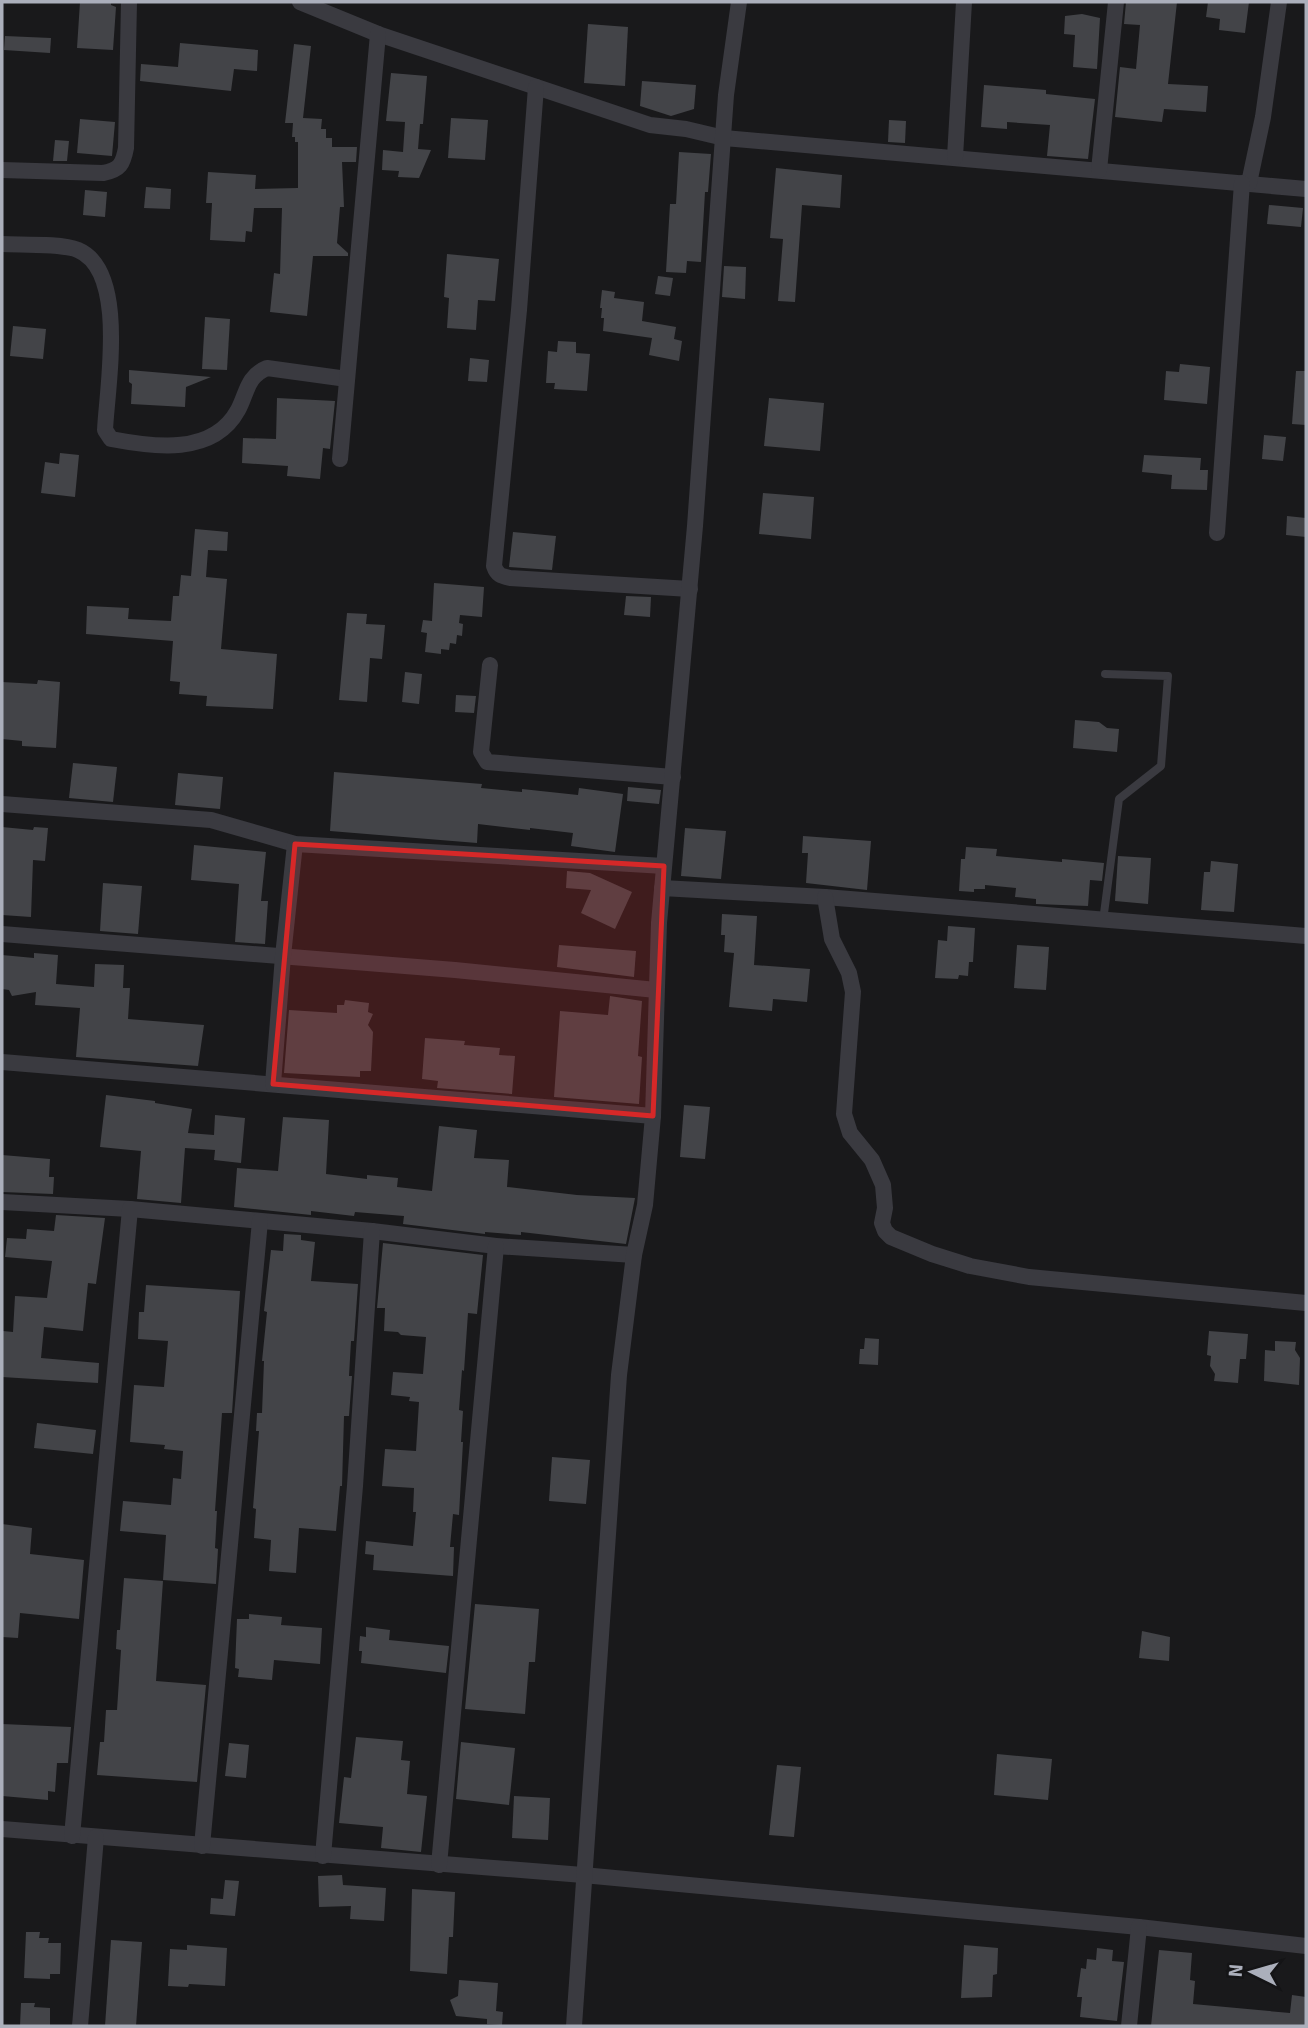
<svg xmlns="http://www.w3.org/2000/svg" width="1308" height="2028" font-family="Signika,sans-serif">
	<style>
		.building { fill: #434448 }
		.lines { fill: none; stroke-linecap: round; stroke-linejoin: round }
		.service { stroke: #3a3a40; stroke-width: 8 }
		.minor { stroke: #3a3a40; stroke-width: 16 }
		.marked { fill: #d62828; fill-opacity: 0.2; stroke: #d62828; stroke-width: 5; stroke-linejoin: round }
	</style>
	<rect width="100%" height="100%" fill="#19191b"/>
	<!-- building -->
	<g class="building">
		<path d="M80,2H111V5L116,7L113,50L77,48Z"/>
		<path d="M1126,2H1177L1168,84L1208,86L1206,112L1164,109L1162,122L1115,117L1120,67L1136,69L1140,25L1124,24Z"/>
		<path d="M1208,2H1249L1245,33L1219,30L1220,19L1206,17Z"/>
		<path d="M1082,14L1100,18L1097,69L1073,67L1075,35L1064,34L1065,16Z"/>
		<path d="M588,24L628,27L625,86L584,83Z"/>
		<path d="M5,36L51,38L50,53L4,50Z"/>
		<path d="M180,43L258,50L257,71L234,69L231,91L140,81L141,64L178,67Z"/>
		<path d="M294,44L311,46L303,118L322,119L321,129H326V138H332V147H357L356,162H342L344,207H340L337,243L348,253V256H313L307,316L270,312L274,273L280,274L282,208H254L252,232L246,231L245,242L210,240L212,203H206L208,172L256,175L255,189L298,188V142H295V137H292L293,123H285Z"/>
		<path d="M391,73L427,76L423,124H420L418,149L431,150L419,178L398,177L399,171L382,170L383,150L403,152L405,122L386,121Z"/>
		<path d="M642,81L696,85L694,109L671,116L640,106Z"/>
		<path d="M984,85L1046,90V94L1095,99L1088,159L1047,156L1050,125L1007,122V129L981,127Z"/>
		<path d="M451,118L488,120L485,160L448,158Z"/>
		<path d="M80,119L115,122L112,156L77,153Z"/>
		<path d="M889,120L906,121L905,143L888,142Z"/>
		<path d="M55,140L69,141L67,161H53Z"/>
		<path d="M679,152L711,154L708,192H705L701,262L687,261L686,273L666,272L670,204H676Z"/>
		<path d="M776,168L842,175L840,208L802,205L795,302L778,301L783,239L770,238Z"/>
		<path d="M146,187L171,189L170,209L144,208Z"/>
		<path d="M85,190L107,192L105,217L83,215Z"/>
		<path d="M1269,205L1303,208L1301,227L1267,224Z"/>
		<path d="M447,254L499,259L495,301L478,300L476,330L447,328L449,298L444,297Z"/>
		<path d="M724,266L746,267L745,299L722,297Z"/>
		<path d="M658,276L673,278L670,296L655,294Z"/>
		<path d="M602,290L615,292L614,298L644,302L642,321L676,327L674,339L682,341L679,361L649,355L652,338L603,331L604,318H601L602,308H600Z"/>
		<path d="M205,317L230,319L227,370L202,369Z"/>
		<path d="M13,326L46,329L43,359L10,356Z"/>
		<path d="M558,341L576,342V353L590,354L587,391L554,389L555,383H546L548,351L557,352Z"/>
		<path d="M470,358L489,360L487,382L468,381Z"/>
		<path d="M1180,364L1210,367L1207,404L1164,400L1166,371L1179,372Z"/>
		<path d="M129,370L211,377L186,387L185,407L131,404L132,384L129,382Z"/>
		<path d="M1296,371H1306V425L1292,424Z"/>
		<path d="M277,398L335,401L330,449L323,448L320,479L287,476L288,466L242,463L243,438L276,439Z"/>
		<path d="M769,398L824,403L820,451L764,446Z"/>
		<path d="M1264,435L1286,437L1283,461L1262,459Z"/>
		<path d="M60,453L79,455L75,497L41,493L45,462L59,464Z"/>
		<path d="M1144,455L1201,458L1200,470H1208L1207,490L1171,489L1172,475L1142,472Z"/>
		<path d="M763,493L814,497L811,539L759,534Z"/>
		<path d="M1287,516L1306,518V537L1286,535Z"/>
		<path d="M195,529L228,532L227,551L208,550L206,577L227,579L221,649L277,654L273,709L206,706L207,696L179,694L180,682L170,681L173,641L86,634L87,606L129,608L128,619L171,621L173,596H179L181,575L191,576Z"/>
		<path d="M513,532L556,536L552,570L509,567Z"/>
		<path d="M434,583L484,587L482,617L460,615L459,623L463,624L462,636L457,635L456,644L450,643L449,650L441,649V654L425,652L427,633L421,632L423,620L432,621Z"/>
		<path d="M626,596L651,597L650,617L624,615Z"/>
		<path d="M347,613L367,614L366,624L385,625L382,659L370,658L367,702L339,700Z"/>
		<path d="M405,672L422,674L419,704L402,702Z"/>
		<path d="M38,680L60,682L56,748L22,746V741L2,739V682L37,684Z"/>
		<path d="M456,695L476,696L474,713L455,712Z"/>
		<path d="M1075,720L1099,722L1107,728L1119,729L1117,752L1073,748Z"/>
		<path d="M73,763L117,767L113,802L69,798Z"/>
		<path d="M334,772L482,784L481,788L522,792V789L578,795L579,788L623,794L615,852L571,846L573,833L530,828V830L478,824L477,843L330,831Z"/>
		<path d="M178,773L223,777L220,809L175,805Z"/>
		<path d="M628,787L661,790L659,804L627,801Z"/>
		<path d="M2,827L33,830L34,827L48,828L45,861L33,860L31,917L2,915Z"/>
		<path d="M685,828L726,831L721,879L681,876Z"/>
		<path d="M803,836L871,841L867,890L806,883L808,853H802Z"/>
		<path d="M194,845L266,852L261,901H268L265,944L235,942L239,884L191,880Z"/>
		<path d="M966,847L997,849L996,856L1062,862V859L1104,863L1102,881L1090,880L1088,906L1036,904V899L1015,897L1016,888L985,885V889H974V892L959,891L961,859H965Z"/>
		<path d="M1118,856L1151,858L1148,904L1115,901Z"/>
		<path d="M1211,861L1238,864L1234,912L1201,910L1204,872H1210Z"/>
		<path d="M567,871L590,873L632,892L615,929L581,913L591,890L566,888Z"/>
		<path d="M103,883L142,886L138,934L100,931Z"/>
		<path d="M722,914L757,916L754,965L810,969L807,1002L773,999L772,1011L729,1007L734,953L724,952L725,935H721Z"/>
		<path d="M948,926L975,928L973,962H969L968,976L959,975L958,979L935,978L938,940L947,941Z"/>
		<path d="M559,945L636,951L634,977L557,967Z"/>
		<path d="M1017,945L1049,947L1046,990L1014,988Z"/>
		<path d="M34,953L58,955L56,984L94,987L95,964L124,965L123,988H130L128,1019L204,1025L198,1066L76,1057L80,1008L35,1005L36,992L12,996L9,990L2,989V955L34,958Z"/>
		<path d="M610,996L642,1001L638,1056L642,1057L639,1104L554,1097L560,1011L608,1015Z"/>
		<path d="M345,1000L369,1003L368,1012L373,1014L368,1025L373,1032L371,1071H360V1077L284,1073L289,1010L337,1013V1005H344Z"/>
		<path d="M425,1038L465,1041L464,1045L500,1048L499,1055L515,1056L512,1094L437,1088L438,1081L422,1079Z"/>
		<path d="M106,1095L155,1101V1103L192,1109L188,1133L214,1135L215,1115L245,1118L241,1163L214,1160L215,1150L185,1148L181,1203L137,1199L141,1151L100,1147Z"/>
		<path d="M684,1105L710,1107L705,1159L680,1157Z"/>
		<path d="M283,1117L329,1120L326,1174L367,1179V1175L398,1178L397,1187L432,1191L439,1126L477,1130L474,1158L509,1160L507,1187L577,1195L635,1198L626,1244L521,1232V1235L485,1232V1234L403,1224L404,1216L355,1212L354,1216L311,1211V1215L234,1207L237,1168L278,1171Z"/>
		<path d="M2,1155L50,1159L49,1177H54L53,1194L2,1192Z"/>
		<path d="M56,1215L105,1218L96,1284L88,1283L83,1331L44,1327L41,1358L99,1363L98,1383L2,1377L3,1331L13,1332L15,1296L47,1298L52,1261L5,1257L7,1238L26,1239L27,1229L54,1231Z"/>
		<path d="M284,1234L301,1235V1240L315,1242L311,1281L358,1284L354,1341H351L349,1376H352L349,1416H344L342,1486H340L336,1531L299,1528L296,1573L269,1571L271,1540L254,1538L256,1509L253,1508L259,1431H256L257,1413H262L264,1361H262L267,1312L264,1311L271,1250L283,1251Z"/>
		<path d="M383,1243L483,1255L477,1314L468,1313L464,1371L462,1370L459,1410L463,1411L461,1442H463L459,1515L453,1514L450,1547H454L453,1576L373,1570L374,1555L365,1554L366,1541L413,1546L416,1512H413L414,1488L382,1486L385,1449L416,1451L419,1402L409,1401L410,1397L391,1395L393,1372L423,1374L426,1337L401,1335L398,1332L384,1331L385,1308H377Z"/>
		<path d="M146,1285L240,1291L232,1413H222L215,1511H217L215,1548L218,1549L216,1584L163,1580L166,1535L120,1531L123,1501L171,1505L173,1478L181,1479L183,1451L164,1449L165,1445L130,1442L134,1385L164,1387L168,1341L138,1339L139,1312H144Z"/>
		<path d="M1209,1331L1248,1334L1246,1359H1240L1238,1383L1214,1381L1215,1374L1210,1366L1211,1356L1207,1355Z"/>
		<path d="M865,1338L879,1339L878,1365L859,1364L860,1349H864Z"/>
		<path d="M1275,1341L1296,1342L1295,1350L1300,1358L1299,1385L1264,1381L1265,1350L1275,1351Z"/>
		<path d="M37,1423L96,1430L93,1454L34,1448Z"/>
		<path d="M552,1457L590,1460L586,1504L549,1501Z"/>
		<path d="M2,1524L32,1528L30,1554L84,1560L79,1619L20,1613L18,1638L2,1637Z"/>
		<path d="M124,1578L163,1581L156,1681L206,1685L197,1782L97,1775L100,1742H104L106,1710H117L121,1650L116,1649L117,1630H120Z"/>
		<path d="M475,1604L539,1609L535,1662H529L525,1714L465,1709Z"/>
		<path d="M249,1614L282,1617L281,1625L322,1628L320,1664L274,1660L272,1680L238,1677L239,1669L235,1668L237,1619H249Z"/>
		<path d="M366,1627L390,1630L389,1640L449,1646L446,1673L361,1663L362,1651H359L360,1636L366,1637Z"/>
		<path d="M1142,1631L1170,1637L1169,1661L1139,1658Z"/>
		<path d="M2,1724L71,1727L68,1763H57L55,1792L48,1791V1800L2,1796Z"/>
		<path d="M356,1737L403,1741L401,1760L410,1761L407,1794L427,1796L421,1852L381,1848L383,1827L339,1823L344,1777L351,1778Z"/>
		<path d="M461,1742L515,1748L509,1805L456,1799Z"/>
		<path d="M229,1743L249,1745L246,1778L225,1776Z"/>
		<path d="M997,1754L1052,1759L1048,1800L994,1795Z"/>
		<path d="M777,1765L801,1767L794,1837L769,1835Z"/>
		<path d="M514,1796L550,1798L548,1840L512,1838Z"/>
		<path d="M342,1875L343,1885L386,1888L384,1921L350,1919L351,1906L319,1907L318,1876Z"/>
		<path d="M225,1880L239,1881L235,1916L210,1914L211,1898L223,1899Z"/>
		<path d="M412,1889L455,1892L453,1937H449L447,1974L410,1971Z"/>
		<path d="M26,1932H40L39,1938H49L48,1943H61L60,1974H50V1979L24,1978Z"/>
		<path d="M111,1940L142,1942L136,2026H105Z"/>
		<path d="M187,1945L227,1948L225,1986L189,1984L188,1987L168,1986L170,1949L187,1950Z"/>
		<path d="M964,1945L998,1948L997,1974L993,1975L992,1997L961,1998Z"/>
		<path d="M1097,1948L1113,1950L1112,1961L1124,1962L1117,2021L1080,2017L1082,1997H1077L1081,1968L1086,1969L1087,1959L1096,1960Z"/>
		<path d="M1159,1950L1192,1953L1190,1980L1195,1981L1193,2004L1290,2013L1292,1995L1306,1997V2026H1151Z"/>
		<path d="M459,1980L498,1983L496,2011L503,2012L502,2025L487,2024V2019L456,2016L450,2000L458,1996Z"/>
		<path d="M21,2003H35L34,2007L50,2008V2025L20,2026Z"/>
	</g>
	<g class="lines">
		<!-- service -->
		<path class="service" d="M1103,921L1119,799L1161,766L1168,676L1105,674"/>
		<!-- minor -->
		<g class="minor">
			<path d="M300,2L378,34L650,125L686,129L724,138L1306,189"/>
			<path d="M536,87L519,310L494,566C497,575 501,576 510,578L690,589"/>
			<path d="M955,157L964,2"/>
			<path d="M2,170L103,173C120,170 123,164 126,148L129,2"/>
			<path d="M1099,170L1116,2"/>
			<path d="M1249,183L1263,117L1279,2"/>
			<path d="M2,244C21,245 61,243 78,250C128,271 107,387 105,430L111,439C153,447 213,456 238,410C247,393 247,376 267,368L347,379"/>
			<path d="M340,459L378,34"/>
			<path d="M1217,533L1242,183"/>
			<path d="M490,665L481,752L487,762L673,777"/>
			<path d="M2,804L211,820L295,844L664,866"/>
			<path d="M662,888L825,897L1306,936"/>
			<path d="M825,897L832,939L849,973L853,992L844,1114L850,1133L872,1160L883,1185L885,1208L882,1223L885,1231L891,1237L932,1254L970,1266L1029,1277L1306,1303"/>
			<path d="M2,934L455,970L656,990"/>
			<path d="M2,1062L653,1116"/>
			<path d="M273,1084L283,956L295,844"/>
			<path d="M2,1202L130,1209"/>
			<path d="M2,1829L583,1875L1139,1927L1306,1946"/>
			<path d="M72,1836L130,1209L372,1231L496,1246L634,1255"/>
			<path d="M202,1846L260,1221"/>
			<path d="M323,1856L355,1486L372,1231"/>
			<path d="M439,1865L496,1246"/>
			<path d="M80,2026L96,1837"/>
			<path d="M574,2026L619,1375L634,1255L645,1205L653,1116L659,923L695,526L726,95L739,2"/>
			<path d="M1129,2026L1139,1927"/>
		</g>
	</g>
	<!-- marked area -->
	<path class="marked" d="M295,844L664,866L653,1116L273,1084Z"/>
	<!-- border -->
	<rect width="1308" height="2028" fill="none" stroke="#abafbb" stroke-width="7"/>
	<!-- north arrow -->
	<g transform="translate(1252 1972) rotate(275)" stroke="#141416" stroke-width="5" paint-order="stroke">
	<path d="M0-5L12 26L0 18L-12 26Z" fill="#abafbb"/>
	<text y="-10" font-size="19" font-weight="bold" text-anchor="middle" fill="#abafbb">N</text>
	</g>
</svg>
